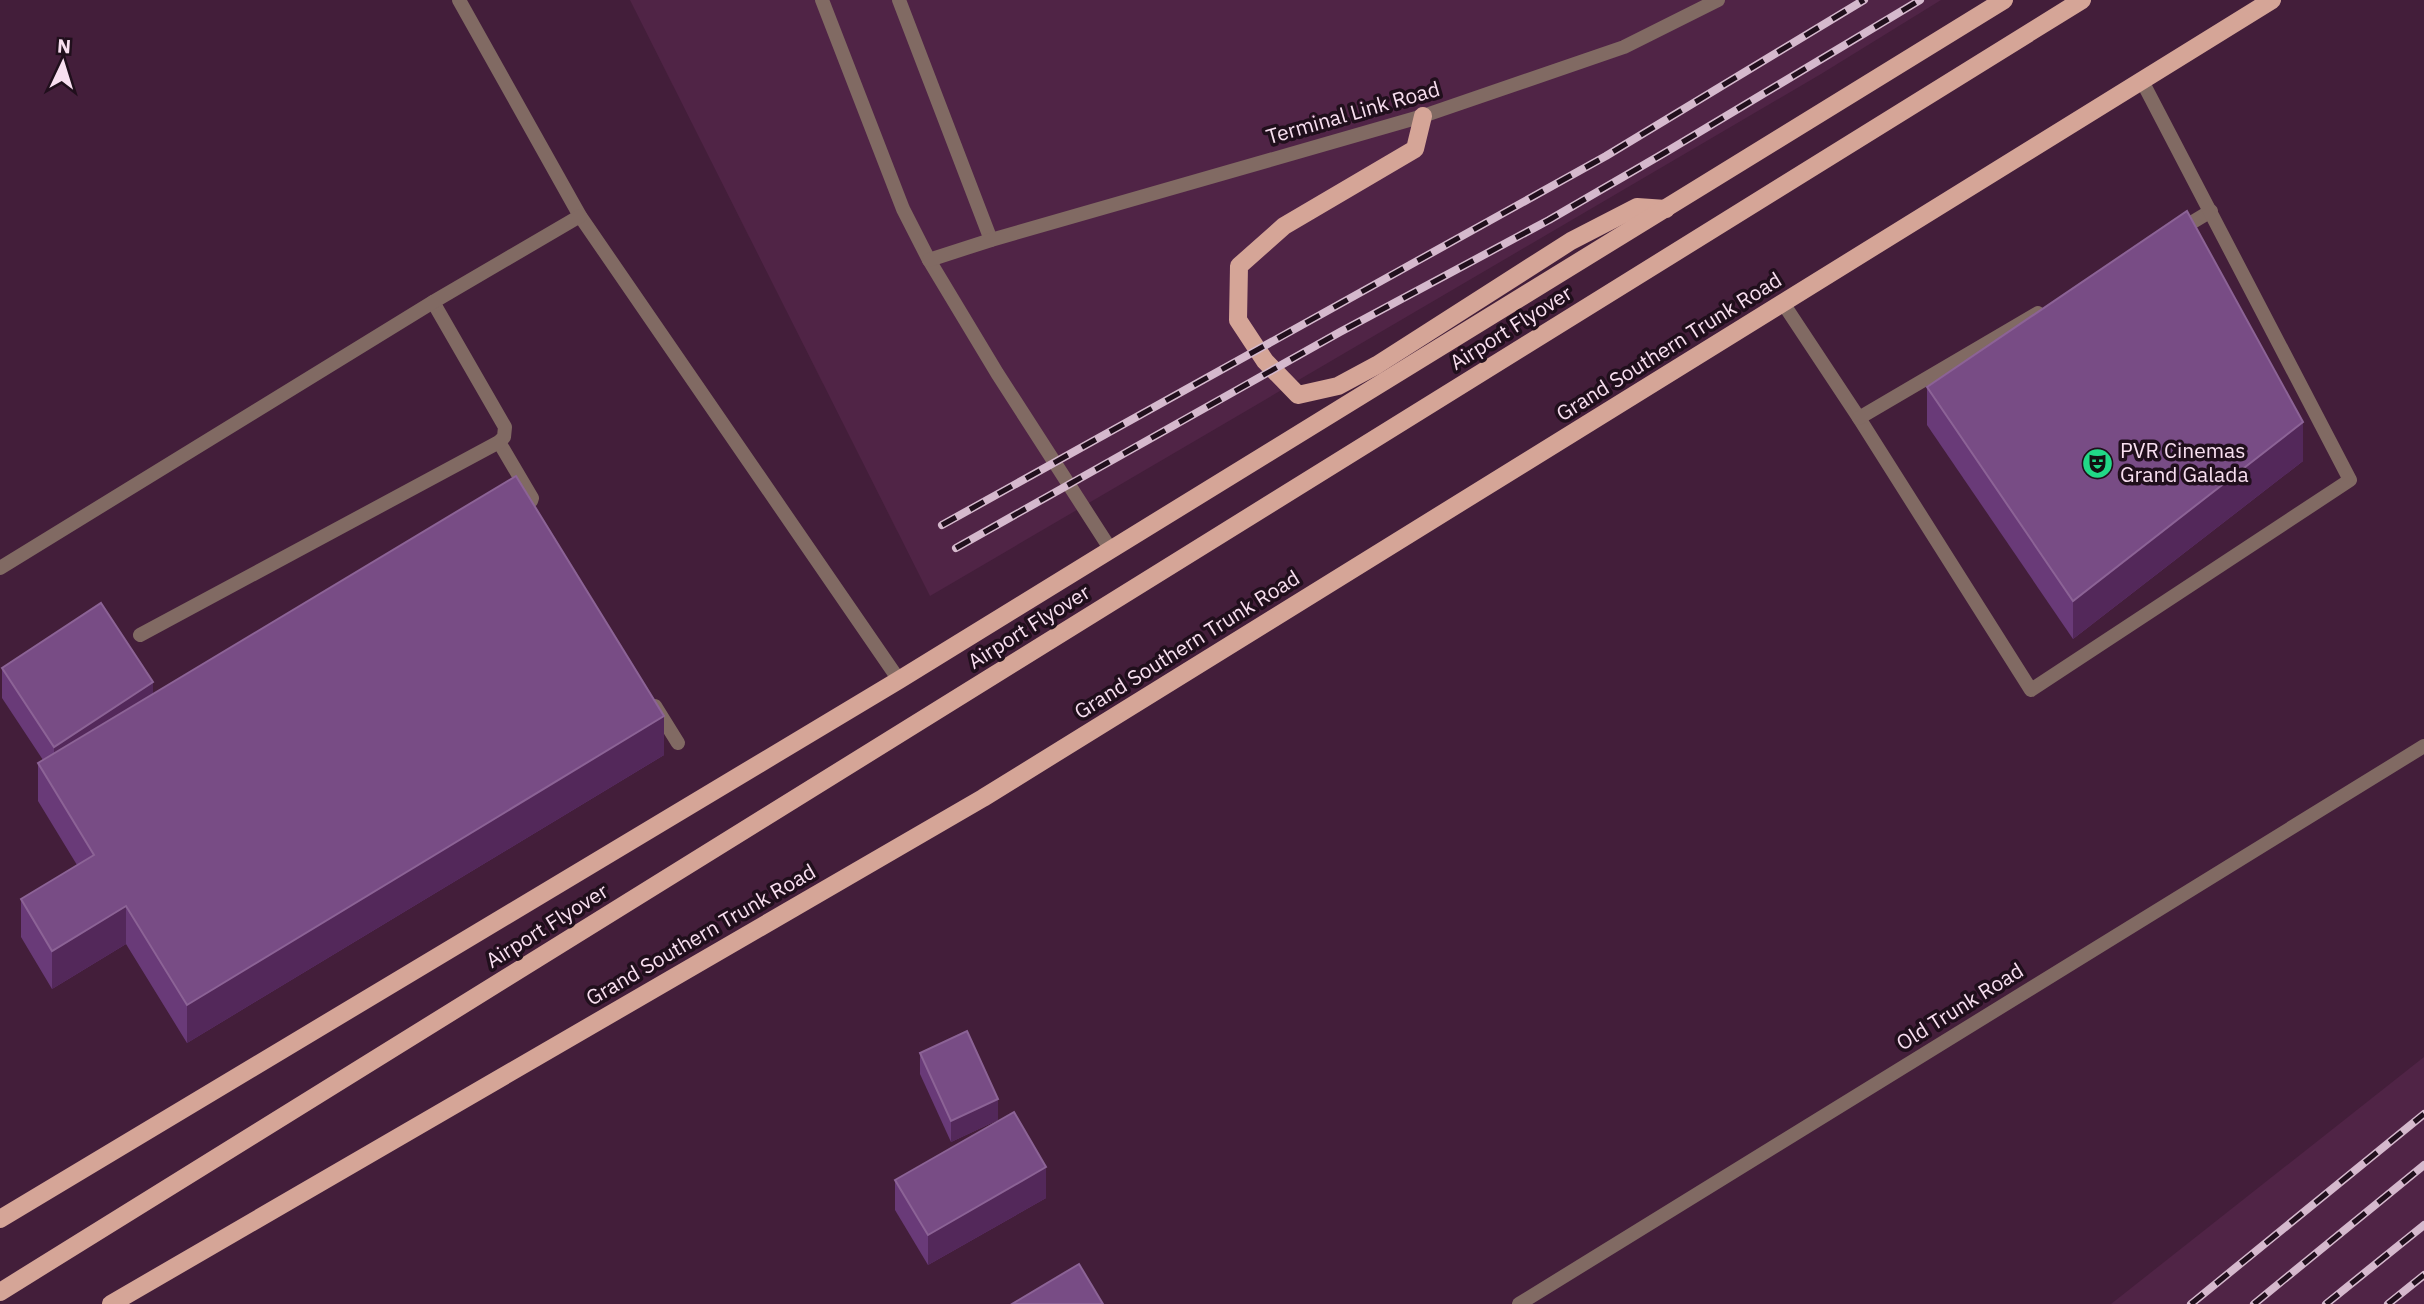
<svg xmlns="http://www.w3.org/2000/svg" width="2424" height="1304" font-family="'IBM Plex Sans',sans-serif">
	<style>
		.built { fill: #502446 }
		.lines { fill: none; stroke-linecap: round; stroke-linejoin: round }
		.service { stroke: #816a63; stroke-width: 14 }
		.minor { stroke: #816a63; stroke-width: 14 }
		.tertiary { stroke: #816a63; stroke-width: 14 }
		.primary { stroke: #d5a597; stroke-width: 18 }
		.rail-casing { stroke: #d5b9cd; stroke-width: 8 }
		.rail { stroke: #200f1c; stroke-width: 5; stroke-dasharray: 16; stroke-linecap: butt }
		.wall { fill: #693a78 }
		.shaded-wall { fill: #53285a }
		.building { fill: #784c85; stroke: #8c6396; stroke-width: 2 }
		.labels { text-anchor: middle; stroke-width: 7; stroke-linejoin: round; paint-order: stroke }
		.street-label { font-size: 21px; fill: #f8dff0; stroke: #200f1c }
		.poi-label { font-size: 21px; fill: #f8dff0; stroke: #200f1c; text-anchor: start }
	</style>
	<rect width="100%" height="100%" fill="#431e3a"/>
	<!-- built -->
	<g class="built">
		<path d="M630,0H1941L1821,74L930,596Z"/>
		<path d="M2424,1057V1304H2111Z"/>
	</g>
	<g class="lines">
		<!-- service -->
		<g class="service">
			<path d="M2176,232L2211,211"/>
			<path d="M1783,303L1859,418L2031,690L2350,480L2142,81"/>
			<path d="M1859,418L2038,313"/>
			<path d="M499,442L532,498L531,501L516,510"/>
			<path d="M140,635L499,442L504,437L505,427L433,302"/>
			<path d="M655,706L678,743"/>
		</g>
		<!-- minor -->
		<g class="minor">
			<path d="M459,0L580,216L899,680"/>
			<path d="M0,568L433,302L580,216"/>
		</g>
		<!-- tertiary -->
		<g class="tertiary">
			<path d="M822,0L903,209L929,260L997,373L1111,550"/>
			<path d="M899,0L991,240"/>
			<path d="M929,260L991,240L1423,116L1624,47L1718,0"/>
			<path d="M1519,1304L2424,746"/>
		</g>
		<!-- primary -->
		<g class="primary">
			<path d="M1423,116L1415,149L1284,226L1239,266L1238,320L1265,361L1298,395L1338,386L1377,365L1571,241L1637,207L1666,209"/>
			<path d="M0,1219L899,680L2004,0"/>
			<path d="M0,1292L2082,0"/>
			<path d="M111,1304L983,798L2272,0"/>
		</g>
		<defs>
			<g id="rail">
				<path d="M942,525L1606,156L1864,0"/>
				<path d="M956,548L1340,332L1549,220L1666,152L1920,0"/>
				<path d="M2191,1304L2424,1114"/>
				<path d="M2254,1304L2424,1165"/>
				<path d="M2326,1304L2424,1225"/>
				<path d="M2388,1304L2424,1275"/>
			</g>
		</defs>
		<!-- rail casing -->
		<use href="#rail" class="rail-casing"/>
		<!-- rail -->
		<use href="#rail" class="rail"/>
	</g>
	<!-- wall -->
	<g class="wall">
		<path d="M1927,387L2303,461L2073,639L1927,425Z"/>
		<path d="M2,668L153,694L664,755L187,1043L126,944L52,989L21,937V899L77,865L38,801V763L43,760L2,698Z"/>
		<path d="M920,1053L998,1120L951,1142L920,1074Z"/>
		<path d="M895,1180L1046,1198L928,1265L895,1210Z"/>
	</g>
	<!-- shaded-wall -->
	<g class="shaded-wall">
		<path d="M2303,422V461L2073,639V601Z"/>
		<path d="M153,682V712L54,777V747Z"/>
		<path d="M664,716V755L187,1043V1005Z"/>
		<path d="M126,906V944L52,989V951Z"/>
		<path d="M998,1099V1120L951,1142V1121Z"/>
		<path d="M1046,1167V1198L928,1265V1235Z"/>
	</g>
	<!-- building -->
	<g class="building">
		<path d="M2187,211L2303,422L2073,601L1927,387Z"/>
		<path d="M516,476L664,716L187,1005L126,906L52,951L21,899L94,855L38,763Z"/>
		<path d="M101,603L153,682L54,747L2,668Z"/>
		<path d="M967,1031L998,1099L951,1121L920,1053Z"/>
		<path d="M1014,1112L1046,1167L928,1235L895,1180Z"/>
		<path d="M1079,1264L1103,1304H1012Z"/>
	</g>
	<!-- icons -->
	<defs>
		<symbol id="theatre-disc" viewBox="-11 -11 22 22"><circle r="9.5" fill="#21d887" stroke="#200f1c"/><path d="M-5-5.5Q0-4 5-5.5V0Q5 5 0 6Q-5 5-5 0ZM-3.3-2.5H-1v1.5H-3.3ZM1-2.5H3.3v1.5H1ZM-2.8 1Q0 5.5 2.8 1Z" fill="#111"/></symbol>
	</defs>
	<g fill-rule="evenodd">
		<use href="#theatre-disc" x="2080" y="446" width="35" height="35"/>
	</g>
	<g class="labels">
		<!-- street labels -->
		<g class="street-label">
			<text transform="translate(1353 113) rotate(-16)" y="7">Terminal Link Road</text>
			<text transform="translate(1511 328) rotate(-32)" y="7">Airport Flyover</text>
			<text transform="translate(1669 347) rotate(-32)" y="7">Grand Southern Trunk Road</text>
			<text transform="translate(1029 627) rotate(-32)" y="7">Airport Flyover</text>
			<text transform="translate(1187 645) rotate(-32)" y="7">Grand Southern Trunk Road</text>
			<text transform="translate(547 926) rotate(-32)" y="7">Airport Flyover</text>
			<text transform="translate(701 935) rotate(-30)" y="7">Grand Southern Trunk Road</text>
			<text transform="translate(1960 1007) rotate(-32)" y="7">Old Trunk Road</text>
		</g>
		<!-- poi labels -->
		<g class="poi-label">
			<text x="2120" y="458">PVR Cinemas<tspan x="2120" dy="24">Grand Galada</tspan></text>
		</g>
	</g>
	<!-- north arrow -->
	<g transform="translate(63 63) rotate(4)" stroke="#200f1c" stroke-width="5" paint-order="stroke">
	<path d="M0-5L12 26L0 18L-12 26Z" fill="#f8dff0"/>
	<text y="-10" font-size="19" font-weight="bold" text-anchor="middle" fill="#f8dff0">N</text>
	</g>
</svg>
